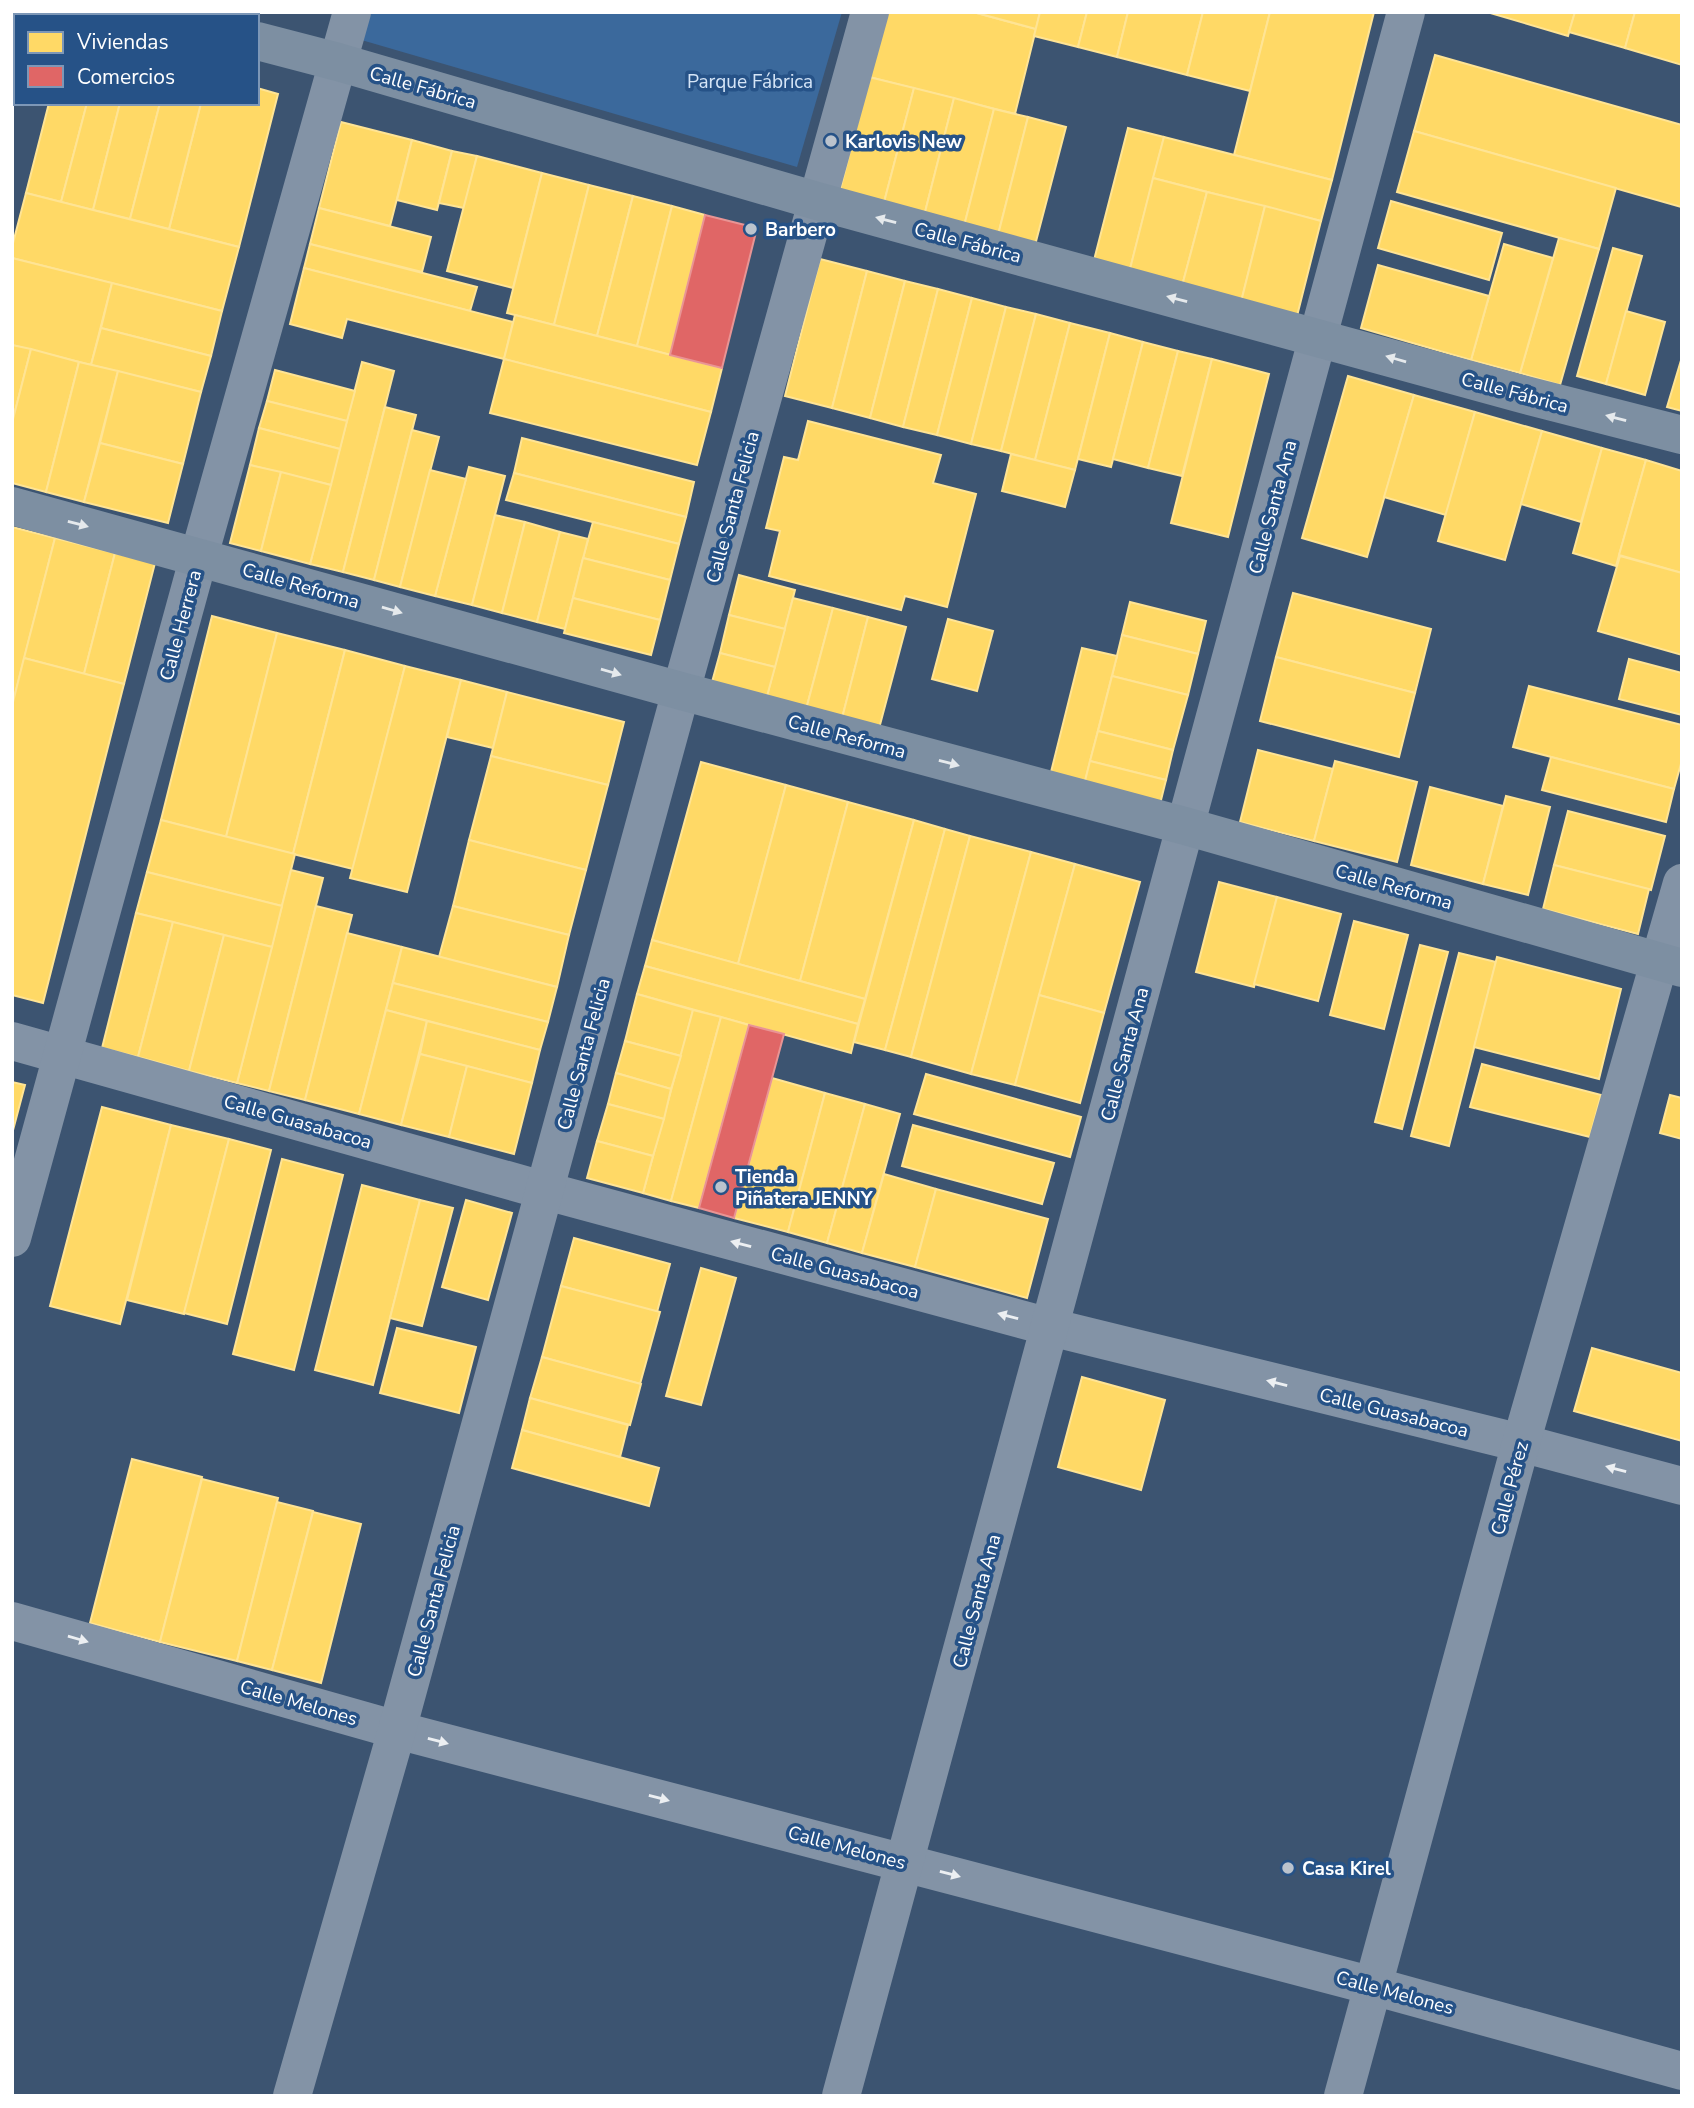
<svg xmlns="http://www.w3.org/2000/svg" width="1694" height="2108" font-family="'Nunito Sans',sans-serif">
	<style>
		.green { fill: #3b699c }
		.homes { fill: #ffd966; stroke: #ffe494; stroke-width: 2 }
		.shops { fill: #e06666; stroke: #e99494; stroke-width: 2 }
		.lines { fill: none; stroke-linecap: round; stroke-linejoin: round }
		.street { stroke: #8393a6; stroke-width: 38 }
		.secondary { stroke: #7d8fa2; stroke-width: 38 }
		.oneway { fill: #e5e9ec }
		.oneway2 { fill: #eceff2 }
		.poi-dot { fill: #bbc3cd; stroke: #265287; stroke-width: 2.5 }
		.labels { text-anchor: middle; stroke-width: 7; stroke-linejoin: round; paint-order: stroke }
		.park-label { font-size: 19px; fill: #d5e5f7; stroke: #265287 }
		.street-label { font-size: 19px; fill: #fff; stroke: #265287 }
		.poi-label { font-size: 19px; font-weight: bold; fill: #fff; stroke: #265287; text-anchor: start }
	</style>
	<rect width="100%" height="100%" fill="#3c5471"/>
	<!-- green -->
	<path class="green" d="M365,12H842L797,167L358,39Z"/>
	<!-- homes -->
	<g class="homes">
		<path d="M886,12H973L1036,29L1015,114L869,77Z"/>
		<path d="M973,12H1040L1036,29Z"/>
		<path d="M1040,12H1087L1078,47L1034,36Z"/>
		<path d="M1087,12H1128L1117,57L1078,47Z"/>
		<path d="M1128,12H1203L1187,75L1117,57Z"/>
		<path d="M1203,12H1270L1250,91L1187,75Z"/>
		<path d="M1270,12H1374L1332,180L1234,155Z"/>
		<path d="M1487,12H1575L1568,36Z"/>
		<path d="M1575,12H1635L1625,48L1569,32Z"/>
		<path d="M1635,12H1682V65L1625,48Z"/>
		<path d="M1435,55L1682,125L1681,207L1414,131Z"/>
		<path d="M869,77L914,88L882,210L838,198Z"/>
		<path d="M257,88L278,94L239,247L169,229L201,103H257Z"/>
		<path d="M914,88L954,98L923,220L882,210Z"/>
		<path d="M954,98L994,109L963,230L923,220Z"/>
		<path d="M49,103H87L61,202L26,193Z"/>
		<path d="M87,103H120L93,210L61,202Z"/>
		<path d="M120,103H160L130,219L93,210Z"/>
		<path d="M160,103H201L169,229L130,219Z"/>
		<path d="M994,109L1028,117L997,239L963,230Z"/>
		<path d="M1028,117L1066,127L1034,249L997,239Z"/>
		<path d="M341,122L412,140L390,226L319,208Z"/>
		<path d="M1128,128L1164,137L1129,273L1093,264Z"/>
		<path d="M1414,131L1616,188L1599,249L1397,192Z"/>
		<path d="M1164,137L1332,180L1321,221L1153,178Z"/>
		<path d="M412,140L452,151L437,210L397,200Z"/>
		<path d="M452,151L477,156L464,208L439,203Z"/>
		<path d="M477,156L542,173L513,288L447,271Z"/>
		<path d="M542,173L589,185L554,325L507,313Z"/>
		<path d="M1153,178L1207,192L1182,286L1129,273Z"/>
		<path d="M589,185L633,196L597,336L554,325Z"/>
		<path d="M1207,192L1265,206L1241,302L1182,286Z"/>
		<path d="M26,193L239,247L222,311L12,258V247Z"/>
		<path d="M633,196L672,206L637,346L597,336Z"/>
		<path d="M1391,201L1502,233L1489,280L1378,248Z"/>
		<path d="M672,206L705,215L670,355L637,346Z"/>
		<path d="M1265,206L1321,221L1297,316L1241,302Z"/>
		<path d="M319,208L431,237L422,272L310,244Z"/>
		<path d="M1559,238L1599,249L1560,385L1520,373Z"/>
		<path d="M310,244L477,287L470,311L304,268Z"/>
		<path d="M1504,244L1553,258L1520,373L1471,360Z"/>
		<path d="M1613,248L1642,256L1606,384L1577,376Z"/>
		<path d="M12,258L112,283L91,365L12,345Z"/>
		<path d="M820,259L867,271L832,408L785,396Z"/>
		<path d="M1378,265L1489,296L1471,360L1361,328Z"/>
		<path d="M304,268L513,322L504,359L347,319L342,338L290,324Z"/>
		<path d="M867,271L905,281L870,418L832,408Z"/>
		<path d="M905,281L938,289L903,427L870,418Z"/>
		<path d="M112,283L222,311L211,356L101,328Z"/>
		<path d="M938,289L972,298L937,435L903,427Z"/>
		<path d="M972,298L1006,307L971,444L937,435Z"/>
		<path d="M1006,307L1036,314L1001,451L971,444Z"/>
		<path d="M1626,311L1665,322L1645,395L1606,384Z"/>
		<path d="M1036,314L1070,323L1035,460L1001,451Z"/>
		<path d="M515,315L722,368L711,412L504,359Z"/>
		<path d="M1070,323L1110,333L1075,470L1035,460Z"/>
		<path d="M101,328L211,356L201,392L91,365Z"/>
		<path d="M1110,333L1143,342L1111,467L1078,459Z"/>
		<path d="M1143,342L1178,351L1148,468L1113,459Z"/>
		<path d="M12,345L31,349L12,423Z"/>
		<path d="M31,349L79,362L46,492L12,483V423Z"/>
		<path d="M1178,351L1212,359L1182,476L1148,468Z"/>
		<path d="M1682,357V411L1667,407Z"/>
		<path d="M504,359L711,412L697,465L490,413Z"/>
		<path d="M1212,359L1269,374L1228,537L1171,523Z"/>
		<path d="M79,362L118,371L84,502L46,492Z"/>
		<path d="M362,362L394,371L343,572L310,564Z"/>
		<path d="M275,370L355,391L347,421L267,401Z"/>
		<path d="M118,371L201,392L183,464L100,443Z"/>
		<path d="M1348,376L1414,395L1367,557L1302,538Z"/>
		<path d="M1414,395L1475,412L1446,515L1384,497Z"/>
		<path d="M267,401L347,421L340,449L259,428Z"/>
		<path d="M385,407L416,415L374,580L343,572Z"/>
		<path d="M1475,412L1542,431L1505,560L1438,541Z"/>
		<path d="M808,421L941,455L933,483L976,494L947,607L905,596L901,610L769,576L780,531L766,528L784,457L798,460Z"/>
		<path d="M259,428L340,449L331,485L250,465Z"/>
		<path d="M412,430L439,437L400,587L374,580Z"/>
		<path d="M1542,431L1602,448L1581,522L1521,504Z"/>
		<path d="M522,438L694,482L686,517L514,473Z"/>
		<path d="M100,443L183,464L168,523L84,502Z"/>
		<path d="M1602,448L1646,460L1616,566L1573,553Z"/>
		<path d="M1011,454L1075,470L1065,507L1002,491Z"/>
		<path d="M1646,460L1682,471V573L1619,555Z"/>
		<path d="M250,465L281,472L261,551L230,543Z"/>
		<path d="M469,467L505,476L472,605L435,596Z"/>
		<path d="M430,470L466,479L435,596L400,587Z"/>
		<path d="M281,472L331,485L310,564L261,551Z"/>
		<path d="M514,473L686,517L679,544L506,500Z"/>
		<path d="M495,515L525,522L502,613L472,605Z"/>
		<path d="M525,522L560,532L537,622L502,613Z"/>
		<path d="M593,522L679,544L670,580L583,558Z"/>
		<path d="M12,527L55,538L12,706Z"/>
		<path d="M560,532L588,539L565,629L537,622Z"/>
		<path d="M55,538L115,553L84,674L24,658Z"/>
		<path d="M115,553L155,563L124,684L84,674Z"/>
		<path d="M1620,556L1682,573V655L1598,631Z"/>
		<path d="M583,558L670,580L660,620L573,598Z"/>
		<path d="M739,575L795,590L785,629L729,615Z"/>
		<path d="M1293,593L1431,629L1415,693L1276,657Z"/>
		<path d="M573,598L660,620L651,655L564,633Z"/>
		<path d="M793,598L833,608L804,717L764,707Z"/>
		<path d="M1130,602L1206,621L1198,654L1122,635Z"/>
		<path d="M833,608L868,617L840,726L804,717Z"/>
		<path d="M729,615L785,629L775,667L720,653Z"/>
		<path d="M212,616L277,633L226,837L161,820Z"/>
		<path d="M868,617L906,627L877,736L840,726Z"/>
		<path d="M948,619L993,631L977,691L932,679Z"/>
		<path d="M277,633L345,650L293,854L226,837Z"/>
		<path d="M1122,635L1198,654L1188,695L1112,676Z"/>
		<path d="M1082,648L1117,656L1083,789L1049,780Z"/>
		<path d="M345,650L405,666L353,869L293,854Z"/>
		<path d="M720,653L775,667L764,707L709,693Z"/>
		<path d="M1276,657L1415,693L1399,757L1260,721Z"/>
		<path d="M24,658L124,684L43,1003L12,995V706Z"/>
		<path d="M1629,659L1682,673V715L1619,699Z"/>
		<path d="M405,666L461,680L407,892L350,878Z"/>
		<path d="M1112,676L1188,695L1173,750L1098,731Z"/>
		<path d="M461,680L507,692L493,748L447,737Z"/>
		<path d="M1529,686L1682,725V760L1674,789L1513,747Z"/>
		<path d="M507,692L624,722L608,785L491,756Z"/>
		<path d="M1098,731L1173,750L1166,780L1090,761Z"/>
		<path d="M1258,750L1333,769L1314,841L1240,822Z"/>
		<path d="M491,756L608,785L586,870L469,840Z"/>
		<path d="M1551,757L1674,789L1666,822L1542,790Z"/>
		<path d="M1090,761L1166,780L1159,808L1083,789Z"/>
		<path d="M1335,761L1417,782L1397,862L1314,841Z"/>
		<path d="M701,762L786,785L738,964L652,940Z"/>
		<path d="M786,785L848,802L800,981L738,964Z"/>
		<path d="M1430,787L1503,806L1483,884L1411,865Z"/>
		<path d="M1506,796L1550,807L1528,895L1483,884Z"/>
		<path d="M848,802L914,820L865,999L800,981Z"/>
		<path d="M1568,811L1665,836L1651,890L1554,865Z"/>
		<path d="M161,820L295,854L282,906L147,872Z"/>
		<path d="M914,820L945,829L885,1050L854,1042Z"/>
		<path d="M945,829L970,836L911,1057L885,1050Z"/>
		<path d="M970,836L1031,852L971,1074L911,1057Z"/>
		<path d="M469,840L586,870L569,935L453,906Z"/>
		<path d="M1031,852L1075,864L1015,1085L971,1074Z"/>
		<path d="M1075,864L1140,882L1104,1013L1039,995Z"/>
		<path d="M1554,865L1649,889L1638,934L1543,909Z"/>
		<path d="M291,870L323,878L269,1091L237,1083Z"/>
		<path d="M147,872L282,906L272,947L136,913Z"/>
		<path d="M1219,882L1277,897L1254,987L1196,972Z"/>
		<path d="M1277,897L1341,914L1318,1001L1254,984Z"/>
		<path d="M316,906L352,915L305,1100L269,1091Z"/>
		<path d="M453,906L569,935L557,987L439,957Z"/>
		<path d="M136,913L173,922L138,1057L102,1048Z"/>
		<path d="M1354,921L1408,935L1384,1029L1330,1015Z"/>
		<path d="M173,922L224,935L189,1071L138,1057Z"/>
		<path d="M347,933L402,947L359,1114L305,1100Z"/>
		<path d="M224,935L272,947L237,1083L189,1071Z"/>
		<path d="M652,940L865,999L858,1024L645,966Z"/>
		<path d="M1420,945L1448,952L1402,1129L1375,1122Z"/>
		<path d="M402,947L557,987L548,1022L393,983Z"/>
		<path d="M1459,953L1496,962L1449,1146L1411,1136Z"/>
		<path d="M1497,957L1621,989L1599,1079L1474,1047Z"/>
		<path d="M645,966L858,1024L851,1053L637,994Z"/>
		<path d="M393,983L548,1022L540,1050L386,1010Z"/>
		<path d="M637,994L693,1010L681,1056L625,1041Z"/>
		<path d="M1039,995L1104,1013L1080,1103L1015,1085Z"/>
		<path d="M386,1010L427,1021L401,1125L359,1114Z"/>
		<path d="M693,1010L721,1017L671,1201L643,1193Z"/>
		<path d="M721,1017L749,1025L699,1208L671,1201Z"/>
		<path d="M427,1021L540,1050L532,1083L420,1054Z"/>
		<path d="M625,1041L681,1056L671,1089L616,1073Z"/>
		<path d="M420,1054L467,1066L449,1137L401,1125Z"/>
		<path d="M1482,1064L1601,1095L1590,1137L1470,1107Z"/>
		<path d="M467,1066L532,1083L514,1154L449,1137Z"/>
		<path d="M616,1073L671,1089L664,1119L608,1104Z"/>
		<path d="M926,1074L1081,1117L1070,1157L914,1114Z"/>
		<path d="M772,1078L825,1093L788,1232L734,1218Z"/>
		<path d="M12,1082L25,1085L12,1134Z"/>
		<path d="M825,1093L865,1104L827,1243L788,1232Z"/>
		<path d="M1670,1095L1682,1098V1139L1660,1133Z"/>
		<path d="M608,1104L664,1119L653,1156L597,1141Z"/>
		<path d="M865,1104L900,1114L862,1253L827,1243Z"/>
		<path d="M102,1107L171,1125L120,1324L50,1306Z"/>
		<path d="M171,1125L229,1139L184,1314L127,1300Z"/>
		<path d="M913,1125L1054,1163L1042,1204L902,1166Z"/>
		<path d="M229,1139L271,1150L227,1324L184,1313Z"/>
		<path d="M597,1141L653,1156L643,1193L587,1178Z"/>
		<path d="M282,1159L343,1175L294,1370L233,1354Z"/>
		<path d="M884,1174L936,1189L915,1267L862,1253Z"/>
		<path d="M362,1185L420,1200L373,1385L315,1370Z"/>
		<path d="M936,1189L1048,1219L1027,1298L915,1267Z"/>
		<path d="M420,1200L453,1208L422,1326L390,1318Z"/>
		<path d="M466,1200L512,1213L488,1300L442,1287Z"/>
		<path d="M574,1238L670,1264L657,1312L561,1286Z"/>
		<path d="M701,1268L736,1278L701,1405L666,1396Z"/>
		<path d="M561,1286L660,1312L640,1384L542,1357Z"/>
		<path d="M397,1328L476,1347L459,1413L380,1393Z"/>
		<path d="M1592,1348L1682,1373V1441L1574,1411Z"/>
		<path d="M542,1357L641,1384L630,1425L530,1398Z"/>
		<path d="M1082,1377L1165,1400L1141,1490L1058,1467Z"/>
		<path d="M530,1398L628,1425L620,1457L522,1430Z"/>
		<path d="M522,1430L659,1468L649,1506L512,1468Z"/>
		<path d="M132,1459L202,1477L160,1642L90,1623Z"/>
		<path d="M202,1479L278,1498L237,1661L160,1642Z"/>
		<path d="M277,1502L313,1511L272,1670L237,1661Z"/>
		<path d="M313,1512L361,1524L321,1683L272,1670Z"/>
	</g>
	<!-- shops -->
	<g class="shops">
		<path d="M705,215L757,228L722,368L670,355Z"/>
		<path d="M749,1025L784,1034L734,1218L699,1208Z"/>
	</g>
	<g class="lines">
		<!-- street -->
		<g class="street">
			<path d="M12,1041L546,1191L1050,1327L1521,1443L1682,1486"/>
			<path d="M12,1238L199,556L352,12"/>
			<path d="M12,1621L397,1730L1373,1986L1682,2071"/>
			<path d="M292,2096L397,1730L681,691L870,12"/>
			<path d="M841,2096L1406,12"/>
			<path d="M1343,2096L1521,1443L1682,883"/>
		</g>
		<!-- secondary -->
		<g class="secondary">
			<path d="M142,12L156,16"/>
			<path d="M257,41L338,62L817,201L1518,393L1682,435"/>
			<path d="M12,506L681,691L1185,826L1682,968"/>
		</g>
	</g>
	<!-- one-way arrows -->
	<defs><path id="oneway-solid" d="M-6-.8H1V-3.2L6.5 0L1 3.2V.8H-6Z" transform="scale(1.75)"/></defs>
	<g class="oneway">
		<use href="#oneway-solid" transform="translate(886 220) rotate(-165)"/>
		<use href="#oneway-solid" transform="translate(1177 299) rotate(-165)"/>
		<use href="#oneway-solid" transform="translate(1396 359) rotate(-164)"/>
		<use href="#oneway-solid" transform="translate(1616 418) rotate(-165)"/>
		<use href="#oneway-solid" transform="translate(78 524) rotate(15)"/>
		<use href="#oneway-solid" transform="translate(392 610) rotate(16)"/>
		<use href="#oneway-solid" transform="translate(611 672) rotate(16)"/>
		<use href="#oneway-solid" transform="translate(949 763) rotate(15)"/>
	</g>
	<g class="oneway2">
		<use href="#oneway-solid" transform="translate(741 1244) rotate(-165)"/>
		<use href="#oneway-solid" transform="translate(1008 1316) rotate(-165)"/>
		<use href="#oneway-solid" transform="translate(1277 1383) rotate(-166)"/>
		<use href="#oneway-solid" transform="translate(1616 1469) rotate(-165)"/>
		<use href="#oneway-solid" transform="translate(78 1639) rotate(16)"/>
		<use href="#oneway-solid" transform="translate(438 1741) rotate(15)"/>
		<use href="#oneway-solid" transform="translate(659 1798) rotate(15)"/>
		<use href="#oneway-solid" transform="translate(950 1874) rotate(15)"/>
	</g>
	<!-- markers -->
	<g class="poi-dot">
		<circle cx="831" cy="141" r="7"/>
		<circle cx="751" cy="229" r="7"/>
		<circle cx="721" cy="1187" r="7"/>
		<circle cx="1288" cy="1868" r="7"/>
	</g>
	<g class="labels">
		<!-- park labels -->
		<g class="park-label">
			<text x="750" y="88">Parque Fábrica</text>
		</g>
		<!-- street labels -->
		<g class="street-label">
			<text transform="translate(423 87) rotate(16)" y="7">Calle Fábrica</text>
			<text transform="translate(968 242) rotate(15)" y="7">Calle Fábrica</text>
			<text transform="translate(1515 392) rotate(15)" y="7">Calle Fábrica</text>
			<text transform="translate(732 507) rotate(-75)" y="7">Calle Santa Felicia</text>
			<text transform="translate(1272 507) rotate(-75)" y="7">Calle Santa Ana</text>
			<text transform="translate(301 585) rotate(16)" y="7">Calle Reforma</text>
			<text transform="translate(180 625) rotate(-75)" y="7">Calle Herrera</text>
			<text transform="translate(847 736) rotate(15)" y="7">Calle Reforma</text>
			<text transform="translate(1394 886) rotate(16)" y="7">Calle Reforma</text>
			<text transform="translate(583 1054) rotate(-75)" y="7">Calle Santa Felicia</text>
			<text transform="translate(1124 1054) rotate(-75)" y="7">Calle Santa Ana</text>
			<text transform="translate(298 1121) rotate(16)" y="7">Calle Guasabacoa</text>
			<text transform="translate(845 1272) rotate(15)" y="7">Calle Guasabacoa</text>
			<text transform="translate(1394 1412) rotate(14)" y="7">Calle Guasabacoa</text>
			<text transform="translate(1509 1488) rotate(-75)" y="7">Calle Pérez</text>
			<text transform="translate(433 1601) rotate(-75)" y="7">Calle Santa Felicia</text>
			<text transform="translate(976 1601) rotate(-75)" y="7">Calle Santa Ana</text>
			<text transform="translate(299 1702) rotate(16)" y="7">Calle Melones</text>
			<text transform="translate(847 1847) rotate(15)" y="7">Calle Melones</text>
			<text transform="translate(1395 1992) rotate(15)" y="7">Calle Melones</text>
		</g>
		<!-- poi labels -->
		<g class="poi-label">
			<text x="845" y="148">Karlovis New</text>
			<text x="765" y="236">Barbero</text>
			<text x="735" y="1183">Tienda<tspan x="735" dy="22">Piñatera JENNY</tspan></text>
			<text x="1302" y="1875">Casa Kirel</text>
		</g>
	</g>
	<!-- border -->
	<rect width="1694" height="2108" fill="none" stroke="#ffffff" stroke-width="28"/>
	<!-- legend -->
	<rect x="14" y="14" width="245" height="91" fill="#265287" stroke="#7d97b7" stroke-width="2"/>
	<rect x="28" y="32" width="35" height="21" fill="#ffd966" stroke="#7d97b7" stroke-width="2"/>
	<text x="77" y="49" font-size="21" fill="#ffffff">Viviendas</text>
	<rect x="28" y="66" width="35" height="21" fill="#e06666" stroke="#7d97b7" stroke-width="2"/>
	<text x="77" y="84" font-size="21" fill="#ffffff">Comercios</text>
</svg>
